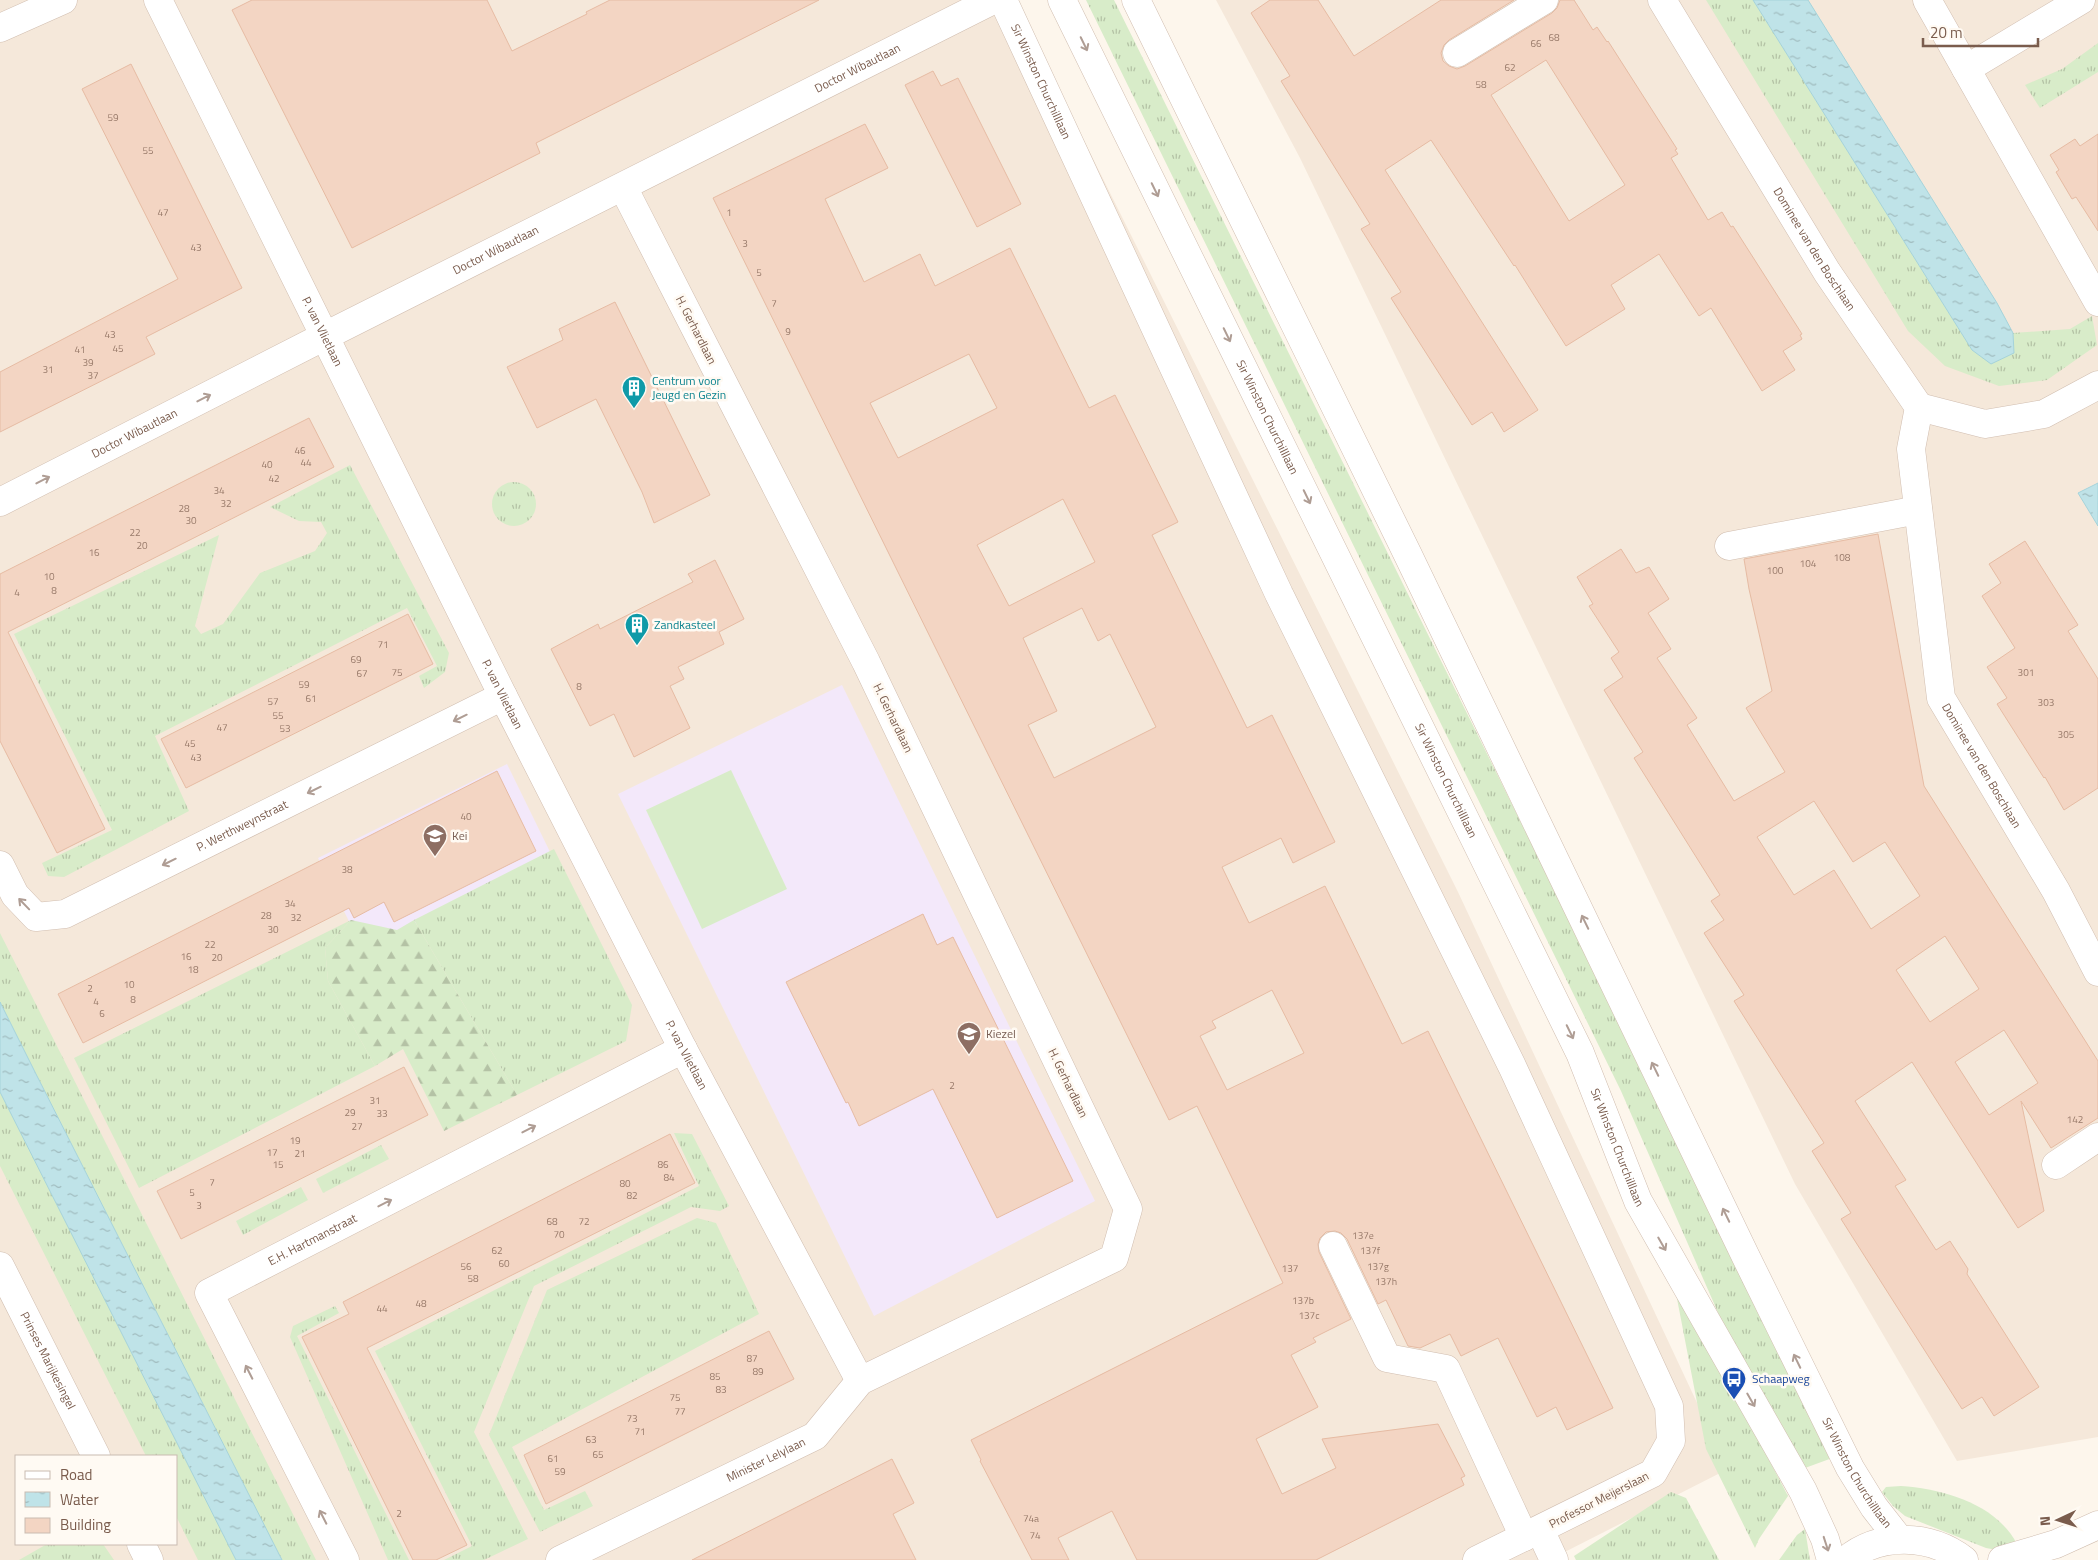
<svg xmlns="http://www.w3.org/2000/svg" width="2098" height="1560" font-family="'Titillium Web',sans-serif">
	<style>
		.residential { fill: #f5e8da; fill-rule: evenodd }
		.education { fill: #f3e8fa }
		.grass { fill: url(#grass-tufts) }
		.forest { fill: url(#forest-firs) }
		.garden { fill: #d8ecc9 }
		.water { fill: url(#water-ripples); stroke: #a5d3da }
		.building { fill: #f3d5c3; stroke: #e6bba3; fill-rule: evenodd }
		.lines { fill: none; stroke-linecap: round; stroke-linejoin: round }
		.minor-casing { stroke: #d1beb0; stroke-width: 29 }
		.minor { stroke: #fff; stroke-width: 28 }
		.oneway { stroke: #af9d94 }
		.labels { text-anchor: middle; stroke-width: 5; stroke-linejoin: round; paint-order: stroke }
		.number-label { font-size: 10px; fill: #987a6a }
		.street-label { font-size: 12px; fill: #7a5c4d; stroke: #fffaf3 }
		.culture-label { font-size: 12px; fill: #0d838f; stroke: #fffaf3; text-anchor: start }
		.education-label { font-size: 12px; fill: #785e54; stroke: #fffaf3; text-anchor: start }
		.transit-label { font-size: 12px; fill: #164399; stroke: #fffaf3; text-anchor: start }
	</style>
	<defs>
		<pattern id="grass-tufts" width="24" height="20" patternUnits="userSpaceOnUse" patternTransform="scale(1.25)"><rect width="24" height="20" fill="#d8ecc9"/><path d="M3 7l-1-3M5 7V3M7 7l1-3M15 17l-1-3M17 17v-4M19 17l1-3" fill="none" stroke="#b4c2a5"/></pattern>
		<pattern id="forest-firs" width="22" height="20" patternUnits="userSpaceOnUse" patternTransform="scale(1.25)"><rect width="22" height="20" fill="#d8ecc9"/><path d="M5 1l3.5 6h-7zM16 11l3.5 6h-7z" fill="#b4c2a5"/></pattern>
		<pattern id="water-ripples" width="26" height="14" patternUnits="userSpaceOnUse" patternTransform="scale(1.25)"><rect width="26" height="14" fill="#bfe3e8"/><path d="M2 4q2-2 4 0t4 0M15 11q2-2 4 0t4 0" fill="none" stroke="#a0bbbe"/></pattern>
	</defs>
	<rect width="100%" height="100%" fill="#fdf6ec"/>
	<!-- residential -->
	<g class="residential">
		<path d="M0,0H1014L1458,892L1728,1469L1549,1560H0ZM16,1456H176V1544H16Z"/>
		<path d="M1216,0H2098V1437L1957,1461L1795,1184L1300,158Z"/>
	</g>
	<!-- education -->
	<g class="education">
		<path d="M842,685L1095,1201L874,1316L618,794Z"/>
		<path d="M507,764L552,856L363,950L318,858Z"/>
	</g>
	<!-- grass -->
	<g class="grass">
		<path d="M1086,0H1114L1835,1457L1805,1468L1730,1340L1621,1091Z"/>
		<path d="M1706,0H1753L1972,350L2014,353L2013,333L2070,329L2092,316L2097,345L2047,380L1999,386L1945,366L1908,331Z"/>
		<path d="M2098,43V72L2040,108L2025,85L2062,69Z"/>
		<path d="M350,465L449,653L445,672L424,688L419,676L437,666L407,608L155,736L189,811L64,877L48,876L42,863L112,830L14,634L219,535L195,626L201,634L223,624L260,573L315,551L327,533L321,522L299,521L270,507Z"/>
		<circle cx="514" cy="504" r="22"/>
		<path d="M554,849L632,1005L626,1041L517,1095L414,920Z"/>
		<path d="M351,920L325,948L328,981L375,1066L139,1188L74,1058Z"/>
		<path d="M0,933L316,1560H282L36,1074L0,1002Z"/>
		<path d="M0,1092L236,1560H198L176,1516V1456H146L0,1166Z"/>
		<path d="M674,1133L692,1134L729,1206L720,1211L691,1207L534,1286L474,1432L528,1539L484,1560H444L472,1546L375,1351L699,1186Z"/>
		<path d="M381,1145L389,1159L323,1193L316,1179Z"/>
		<path d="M301,1187L308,1200L243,1235L236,1221Z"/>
		<path d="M697,1218L716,1223L759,1314L512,1447L544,1510L585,1491L593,1506L540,1532L489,1435L547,1290Z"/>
		<path d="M1673,1278L1788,1496L1759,1539L1755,1548L1706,1449Z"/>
		<path d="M335,1306L339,1313L297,1336L409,1560H388L290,1337L293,1326Z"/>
		<path d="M1901,1486C1944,1489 1996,1504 2017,1544L1997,1550L1986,1548L1905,1516L1893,1506L1882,1492L1886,1487Z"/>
		<path d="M1671,1492L1686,1498L1719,1560H1576L1574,1556Z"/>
		<path d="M1805,1529L1810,1560H1779L1797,1535Z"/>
		<path d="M47,1544H103L114,1560H19Z"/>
	</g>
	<!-- forest -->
	<path class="forest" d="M351,920L397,930L414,920L517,1095L444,1131L403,1049L375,1066L328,981L325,948Z"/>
	<!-- garden -->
	<path class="garden" d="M731,770L787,889L702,929L646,810Z"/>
	<!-- water -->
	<g class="water">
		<path d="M1753,0H1808L1997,303L2013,333L2014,353L1991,364L1972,350Z"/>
		<path d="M2098,483V526L2078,493Z"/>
		<path d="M0,1002L36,1074L282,1560H236L0,1092Z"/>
	</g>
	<!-- building -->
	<g class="building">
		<path d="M252,0H487L512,51L587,14L586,12L610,0H819L536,143L540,153L352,248L232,10Z"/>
		<path d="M1270,0H1318L1354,56L1441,0H1514L1449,40L1444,45L1441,53L1443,61L1449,66L1457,69L1465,66L1552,13L1557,8L1560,0H1574L1593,30L1597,27L1607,42L1608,41L1677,149L1675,150L1678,154L1671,158L1708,220L1722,212L1731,227L1733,226L1802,334L1800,335L1802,339L1783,351L1795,370L1762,391L1711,308L1699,316L1659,254L1611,285L1625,309L1566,346L1515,265L1514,266L1431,140L1385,170L1538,410L1504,432L1492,412L1472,425L1391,298L1401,292L1361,229L1370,224L1281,81L1290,76L1251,13ZM1546,60L1625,185L1569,221L1491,95Z"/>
		<path d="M131,64L242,288L146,337L155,354L0,432V372L178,279L82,89Z"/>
		<path d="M933,71L941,86L958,78L1021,204L977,227L905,85Z"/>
		<path d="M865,124L888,168L825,199L864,282L920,254L935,286L1010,248L1089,408L1115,395L1178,522L1152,535L1183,598L1247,728L1272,715L1335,842L1293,863L1281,838L1222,867L1249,923L1325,886L1402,1044L1428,1031L1613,1408L1567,1430L1556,1407L1537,1417L1498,1338L1461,1356L1450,1334L1420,1348L1408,1346L1386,1300L1378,1304L1347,1239L1341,1233L1335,1231L1326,1232L1320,1238L1318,1244L1319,1252L1351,1319L1313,1338L1316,1342L1291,1355L1318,1407L1256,1439L1282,1494L1336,1468L1322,1439L1438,1424L1465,1476L1461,1478L1464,1485L1316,1560H1137L1112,1511L1058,1538L1069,1560H1032L980,1461L981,1460L971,1440L1283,1283L1197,1106L1169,1120L713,198ZM969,354L997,408L898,458L870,403ZM1063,499L1095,562L1009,606L977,545ZM1082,608L1098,641L1110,634L1156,727L1054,778L1028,725L1057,711L1023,638ZM1272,990L1304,1053L1227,1090L1200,1036L1216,1028L1212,1021Z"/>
		<path d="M2098,134V231L2076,197L2072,199L2056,172L2059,170L2050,155L2075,139L2080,146Z"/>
		<path d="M615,302L710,495L654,523L642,492L596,399L537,428L507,367L563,340L559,329Z"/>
		<path d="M309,418L334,467L8,632L105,829L57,853L0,741V574Z"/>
		<path d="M1878,534L1924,786L2098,1061V1118L2051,1148L2021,1101L2044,1211L2018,1228L1912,1062L1855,1101L1906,1180L1895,1186L1936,1250L1950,1241L1968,1269L1967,1274L2039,1387L1994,1416L1982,1397L1962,1409L1841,1219L1851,1213L1812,1151L1824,1143L1734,1001L1744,995L1704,933L1724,920L1711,901L1720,895L1634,758L1643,752L1604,690L1623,677L1611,658L1619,652L1589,606L1593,604L1577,577L1621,549L1636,573L1649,567L1669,599L1648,613L1671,649L1657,658L1697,718L1687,725L1734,801L1785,772L1746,708L1772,691L1749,589L1744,559ZM1814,801L1853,862L1885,842L1920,896L1871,929L1834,870L1794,895L1757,837ZM1945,936L1979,989L1930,1022L1896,970ZM2004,1030L2038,1083L1989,1115L1955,1062Z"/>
		<path d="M2025,541L2078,625L2068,631L2098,679V788L2064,810L2045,777L2044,778L1997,704L2007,698L1987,667L2015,648L1982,596L2001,583L1989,564Z"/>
		<path d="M715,560L744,619L719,632L724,644L678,667L684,679L670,686L690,728L634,757L614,714L590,726L551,649L598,624L600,629L693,582L688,574Z"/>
		<path d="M408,614L433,664L186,788L161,739Z"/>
		<path d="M497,771L536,851L394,922L384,902L354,918L349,908L83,1043L58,994Z"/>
		<path d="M923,914L937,945L953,937L1073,1181L997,1218L933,1089L859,1126L848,1102L846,1103L786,982Z"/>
		<path d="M404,1067L428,1115L181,1239L157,1191Z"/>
		<path d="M670,1134L695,1183L367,1348L467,1545L436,1560H413L302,1337L349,1314L343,1302Z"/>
		<path d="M769,1331L794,1379L546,1504L524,1455Z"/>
		<path d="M892,1459L914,1503L893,1514L916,1560H692Z"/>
	</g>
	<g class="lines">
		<defs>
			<g id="minor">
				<path id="s1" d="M158,0L503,696L683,1049L860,1381"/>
				<path id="s2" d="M1003,0L1279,594L1512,1066L1669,1406L1671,1441L1653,1473L1477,1560"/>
				<path id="s3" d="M1062,0L1580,1053L1638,1201L1803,1491L1825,1539L1831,1560"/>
				<path id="s4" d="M1136,0L1408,555L1745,1255L1850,1468L1874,1507L1899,1539"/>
				<path id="s5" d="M1662,0L1827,272L1919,407L1911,449L1941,698L2056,891L2098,972"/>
				<path d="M1927,0L2098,302"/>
				<path d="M0,28L63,0"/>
				<path d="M1457,53L1544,0"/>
				<path d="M1966,69L2081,0"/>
				<path d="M1919,407L1985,424L2044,414L2098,385"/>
				<path id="s6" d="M0,502L325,336L993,0"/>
				<path d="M1729,546L1918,510"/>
				<path id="s7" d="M0,865L15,895L36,917L65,914L503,696"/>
				<path d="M2056,1165L2098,1137"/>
				<path d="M1333,1246L1387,1358L1446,1369L1524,1537"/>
				<path id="s8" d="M0,1266L96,1456"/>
				<path d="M1540,1530L1554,1560"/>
				<path d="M141,1544L149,1560"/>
				<path id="s9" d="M345,1560L209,1293L683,1049"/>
				<path id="s10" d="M560,1560L815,1436L860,1381L1114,1258L1128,1209L866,662L623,187"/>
				<path d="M1846,1560C1880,1532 1930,1534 1964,1560"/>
				<path d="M2002,1560L2056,1544L2098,1525"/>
			</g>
		</defs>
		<!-- minor casing -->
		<use href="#minor" class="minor-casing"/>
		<!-- minor -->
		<use href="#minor" class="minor"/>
	</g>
	<!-- one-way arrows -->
	<defs><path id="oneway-shaft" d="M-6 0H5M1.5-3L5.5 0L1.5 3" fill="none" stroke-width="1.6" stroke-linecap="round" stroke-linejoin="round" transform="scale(1.25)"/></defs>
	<g class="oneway">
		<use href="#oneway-shaft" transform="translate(1084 44) rotate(64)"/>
		<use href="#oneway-shaft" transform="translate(1155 190) rotate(64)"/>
		<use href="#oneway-shaft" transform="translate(1227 335) rotate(64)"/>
		<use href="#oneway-shaft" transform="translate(204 398) rotate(-27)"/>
		<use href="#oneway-shaft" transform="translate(43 480) rotate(-27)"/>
		<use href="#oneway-shaft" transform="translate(1307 497) rotate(64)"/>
		<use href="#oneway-shaft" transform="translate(460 718) rotate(154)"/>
		<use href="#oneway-shaft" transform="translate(314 790) rotate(154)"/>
		<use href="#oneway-shaft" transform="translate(169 862) rotate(154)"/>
		<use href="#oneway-shaft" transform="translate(24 904) rotate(-134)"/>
		<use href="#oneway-shaft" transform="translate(1585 922) rotate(-116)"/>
		<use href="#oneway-shaft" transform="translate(1570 1032) rotate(64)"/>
		<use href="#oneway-shaft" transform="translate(1655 1069) rotate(-116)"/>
		<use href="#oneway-shaft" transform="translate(529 1129) rotate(-27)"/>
		<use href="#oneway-shaft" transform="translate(385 1203) rotate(-27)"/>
		<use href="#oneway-shaft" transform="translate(1726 1215) rotate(-116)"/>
		<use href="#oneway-shaft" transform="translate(1662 1244) rotate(60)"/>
		<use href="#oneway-shaft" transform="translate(1797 1361) rotate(-116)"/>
		<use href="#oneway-shaft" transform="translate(249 1372) rotate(-117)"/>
		<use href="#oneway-shaft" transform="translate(1751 1400) rotate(60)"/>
		<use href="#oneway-shaft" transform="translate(323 1517) rotate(-117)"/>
		<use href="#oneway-shaft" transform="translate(1826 1544) rotate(72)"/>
	</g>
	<!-- icons -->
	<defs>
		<symbol id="building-pin" viewBox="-11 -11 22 30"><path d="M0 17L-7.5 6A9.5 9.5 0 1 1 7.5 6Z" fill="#0f9aa8" stroke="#fffaf3"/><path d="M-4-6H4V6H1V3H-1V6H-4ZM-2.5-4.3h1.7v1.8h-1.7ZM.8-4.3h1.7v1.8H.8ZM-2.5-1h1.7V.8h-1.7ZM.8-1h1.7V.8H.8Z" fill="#fff"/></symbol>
		<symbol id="school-pin" viewBox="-11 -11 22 30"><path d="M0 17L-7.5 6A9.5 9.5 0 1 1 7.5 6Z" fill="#8d6e63" stroke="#fffaf3"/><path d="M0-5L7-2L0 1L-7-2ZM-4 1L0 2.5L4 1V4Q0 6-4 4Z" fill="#fff"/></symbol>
		<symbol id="bus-pin" viewBox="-11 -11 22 30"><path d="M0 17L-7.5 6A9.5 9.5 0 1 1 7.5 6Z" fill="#1a4fb4" stroke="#fffaf3"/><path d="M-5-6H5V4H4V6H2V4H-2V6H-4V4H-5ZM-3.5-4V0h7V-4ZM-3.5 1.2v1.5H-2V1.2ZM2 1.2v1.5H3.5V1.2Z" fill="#fff"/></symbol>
	</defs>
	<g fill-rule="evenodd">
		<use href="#building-pin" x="620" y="374" width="28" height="38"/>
		<use href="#building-pin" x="623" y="611" width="28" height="38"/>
		<use href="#school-pin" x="421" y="822" width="28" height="38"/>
		<use href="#school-pin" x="955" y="1020" width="28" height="38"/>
		<use href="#bus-pin" x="1720" y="1365" width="28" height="38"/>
	</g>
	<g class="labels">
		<!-- number labels -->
		<g class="number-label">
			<text x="1554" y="41">68</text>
			<text x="1536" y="47">66</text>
			<text x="1510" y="71">62</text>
			<text x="1481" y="88">58</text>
			<text x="113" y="121">59</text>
			<text x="148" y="154">55</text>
			<text x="163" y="216">47</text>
			<text x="729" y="216">1</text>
			<text x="745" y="247">3</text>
			<text x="196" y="251">43</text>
			<text x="759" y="276">5</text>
			<text x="774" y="307">7</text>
			<text x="788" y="335">9</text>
			<text x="110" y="338">43</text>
			<text x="118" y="352">45</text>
			<text x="80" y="353">41</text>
			<text x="88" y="366">39</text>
			<text x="48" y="373">31</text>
			<text x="93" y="379">37</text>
			<text x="300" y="454">46</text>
			<text x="306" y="466">44</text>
			<text x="267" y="468">40</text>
			<text x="274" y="482">42</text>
			<text x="219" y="494">34</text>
			<text x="226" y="507">32</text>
			<text x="184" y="512">28</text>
			<text x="191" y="524">30</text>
			<text x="135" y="536">22</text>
			<text x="142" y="549">20</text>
			<text x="94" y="556">16</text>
			<text x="1842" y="561">108</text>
			<text x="1808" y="567">104</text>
			<text x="1775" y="574">100</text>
			<text x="49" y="580">10</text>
			<text x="54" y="594">8</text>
			<text x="17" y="596">4</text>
			<text x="383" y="648">71</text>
			<text x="356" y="663">69</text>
			<text x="397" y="676">75</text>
			<text x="2026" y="676">301</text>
			<text x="362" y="677">67</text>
			<text x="304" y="688">59</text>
			<text x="579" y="690">8</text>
			<text x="311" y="702">61</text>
			<text x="273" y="705">57</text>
			<text x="2046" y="706">303</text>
			<text x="278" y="719">55</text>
			<text x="222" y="731">47</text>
			<text x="285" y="732">53</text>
			<text x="2066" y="738">305</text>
			<text x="190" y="747">45</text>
			<text x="196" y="761">43</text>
			<text x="466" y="820">40</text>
			<text x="347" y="873">38</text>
			<text x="290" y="907">34</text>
			<text x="266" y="919">28</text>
			<text x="296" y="921">32</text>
			<text x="273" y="933">30</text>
			<text x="210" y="948">22</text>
			<text x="186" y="960">16</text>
			<text x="217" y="961">20</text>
			<text x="193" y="973">18</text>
			<text x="129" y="988">10</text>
			<text x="90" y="992">2</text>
			<text x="133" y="1003">8</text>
			<text x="96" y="1005">4</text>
			<text x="102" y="1017">6</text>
			<text x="952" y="1089">2</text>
			<text x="375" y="1104">31</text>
			<text x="350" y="1116">29</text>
			<text x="382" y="1117">33</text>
			<text x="2075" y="1123">142</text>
			<text x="357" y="1130">27</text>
			<text x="295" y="1144">19</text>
			<text x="272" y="1156">17</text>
			<text x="300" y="1157">21</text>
			<text x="278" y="1168">15</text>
			<text x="663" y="1168">86</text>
			<text x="669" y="1181">84</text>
			<text x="212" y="1186">7</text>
			<text x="625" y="1187">80</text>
			<text x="192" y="1196">5</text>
			<text x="632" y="1199">82</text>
			<text x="199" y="1209">3</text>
			<text x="552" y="1225">68</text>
			<text x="584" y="1225">72</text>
			<text x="559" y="1238">70</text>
			<text x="1363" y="1239">137e</text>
			<text x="497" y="1254">62</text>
			<text x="1370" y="1254">137f</text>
			<text x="504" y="1267">60</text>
			<text x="466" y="1270">56</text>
			<text x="1378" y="1270">137g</text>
			<text x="1290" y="1272">137</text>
			<text x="473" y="1282">58</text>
			<text x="1386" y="1285">137h</text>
			<text x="1303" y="1304">137b</text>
			<text x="421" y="1307">48</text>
			<text x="382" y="1312">44</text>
			<text x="1309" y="1319">137c</text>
			<text x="752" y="1362">87</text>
			<text x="758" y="1375">89</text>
			<text x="715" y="1380">85</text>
			<text x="721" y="1393">83</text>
			<text x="675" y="1401">75</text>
			<text x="680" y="1415">77</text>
			<text x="632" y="1422">73</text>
			<text x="640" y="1435">71</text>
			<text x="591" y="1443">63</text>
			<text x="598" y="1458">65</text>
			<text x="553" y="1462">61</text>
			<text x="560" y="1475">59</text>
			<text x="399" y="1517">2</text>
			<text x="1031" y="1522">74a</text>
			<text x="1035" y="1539">74</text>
		</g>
		<!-- street labels -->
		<g class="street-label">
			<text dy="4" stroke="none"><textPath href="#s6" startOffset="961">Doctor Wibautlaan</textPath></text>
			<text dy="4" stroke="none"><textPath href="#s2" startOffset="90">Sir Winston Churchilllaan</textPath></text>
			<text dy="4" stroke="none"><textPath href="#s6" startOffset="556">Doctor Wibautlaan</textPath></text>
			<text dy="4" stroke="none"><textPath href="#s5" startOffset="292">Dominee van den Boschlaan</textPath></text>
			<text transform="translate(696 330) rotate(63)" y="4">H. Gerhardlaan</text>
			<text dy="4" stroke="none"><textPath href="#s1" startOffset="370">P. van Vlietlaan</textPath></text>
			<text dy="4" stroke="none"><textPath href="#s3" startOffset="465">Sir Winston Churchilllaan</textPath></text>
			<text dy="4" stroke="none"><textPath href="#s6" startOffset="151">Doctor Wibautlaan</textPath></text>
			<text dy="4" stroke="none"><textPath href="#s1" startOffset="775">P. van Vlietlaan</textPath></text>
			<text transform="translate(893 718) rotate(64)" y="4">H. Gerhardlaan</text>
			<text dy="4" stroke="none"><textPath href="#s5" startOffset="854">Dominee van den Boschlaan</textPath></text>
			<text dy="4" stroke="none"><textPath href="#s3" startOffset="870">Sir Winston Churchilllaan</textPath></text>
			<text dy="4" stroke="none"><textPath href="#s7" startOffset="291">P. Werthweynstraat</textPath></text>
			<text dy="4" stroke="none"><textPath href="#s1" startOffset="1180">P. van Vlietlaan</textPath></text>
			<text transform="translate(1068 1083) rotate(64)" y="4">H. Gerhardlaan</text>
			<text dy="4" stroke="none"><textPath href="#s3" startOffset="1275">Sir Winston Churchilllaan</textPath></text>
			<text dy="4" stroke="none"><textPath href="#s9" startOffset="416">E.H. Hartmanstraat</textPath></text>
			<text dy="4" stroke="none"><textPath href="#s8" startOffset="106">Prinses Marijkesingel</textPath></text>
			<text dy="4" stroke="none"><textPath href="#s10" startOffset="229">Minister Lelylaan</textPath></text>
			<text dy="4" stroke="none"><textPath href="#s4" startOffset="1640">Sir Winston Churchilllaan</textPath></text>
			<text transform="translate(1599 1500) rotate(-27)" y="4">Professor Meijerslaan</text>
		</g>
		<!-- culture labels -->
		<g class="culture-label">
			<text x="652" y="385">Centrum voor<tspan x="652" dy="14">Jeugd en Gezin</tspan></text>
			<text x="654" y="629">Zandkasteel</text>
		</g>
		<!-- education labels -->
		<g class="education-label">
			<text x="452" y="840">Kei</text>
			<text x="986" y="1038">Kiezel</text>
		</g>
		<!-- transit labels -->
		<g class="transit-label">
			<text x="1752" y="1383">Schaapweg</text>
		</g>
	</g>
	<!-- legend -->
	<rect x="15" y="1455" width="162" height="90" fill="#fffaf3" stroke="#cabbb1"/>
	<rect x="25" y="1471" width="25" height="8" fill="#ffffff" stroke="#cabbb1"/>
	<text x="60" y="1480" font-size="15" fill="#7a5c4d">Road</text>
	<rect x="25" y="1492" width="25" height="15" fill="url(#water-ripples)" stroke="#cabbb1"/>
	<text x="60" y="1505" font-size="15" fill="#7a5c4d">Water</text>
	<rect x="25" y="1518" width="25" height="15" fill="#f3d5c3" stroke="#cabbb1"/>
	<text x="60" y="1530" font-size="15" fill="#7a5c4d">Building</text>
	<!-- north arrow -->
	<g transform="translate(2058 1520) rotate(266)" stroke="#fffaf3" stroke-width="4" paint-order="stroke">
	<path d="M0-4L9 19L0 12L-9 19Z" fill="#7a5c4d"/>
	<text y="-8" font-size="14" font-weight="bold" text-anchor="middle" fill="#7a5c4d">N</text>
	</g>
	<!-- scale -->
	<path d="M1923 38v8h115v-8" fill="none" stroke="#7a5c4d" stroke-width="2.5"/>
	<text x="1930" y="38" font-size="15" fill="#7a5c4d" stroke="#fffaf3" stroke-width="4" paint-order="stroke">20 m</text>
</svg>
